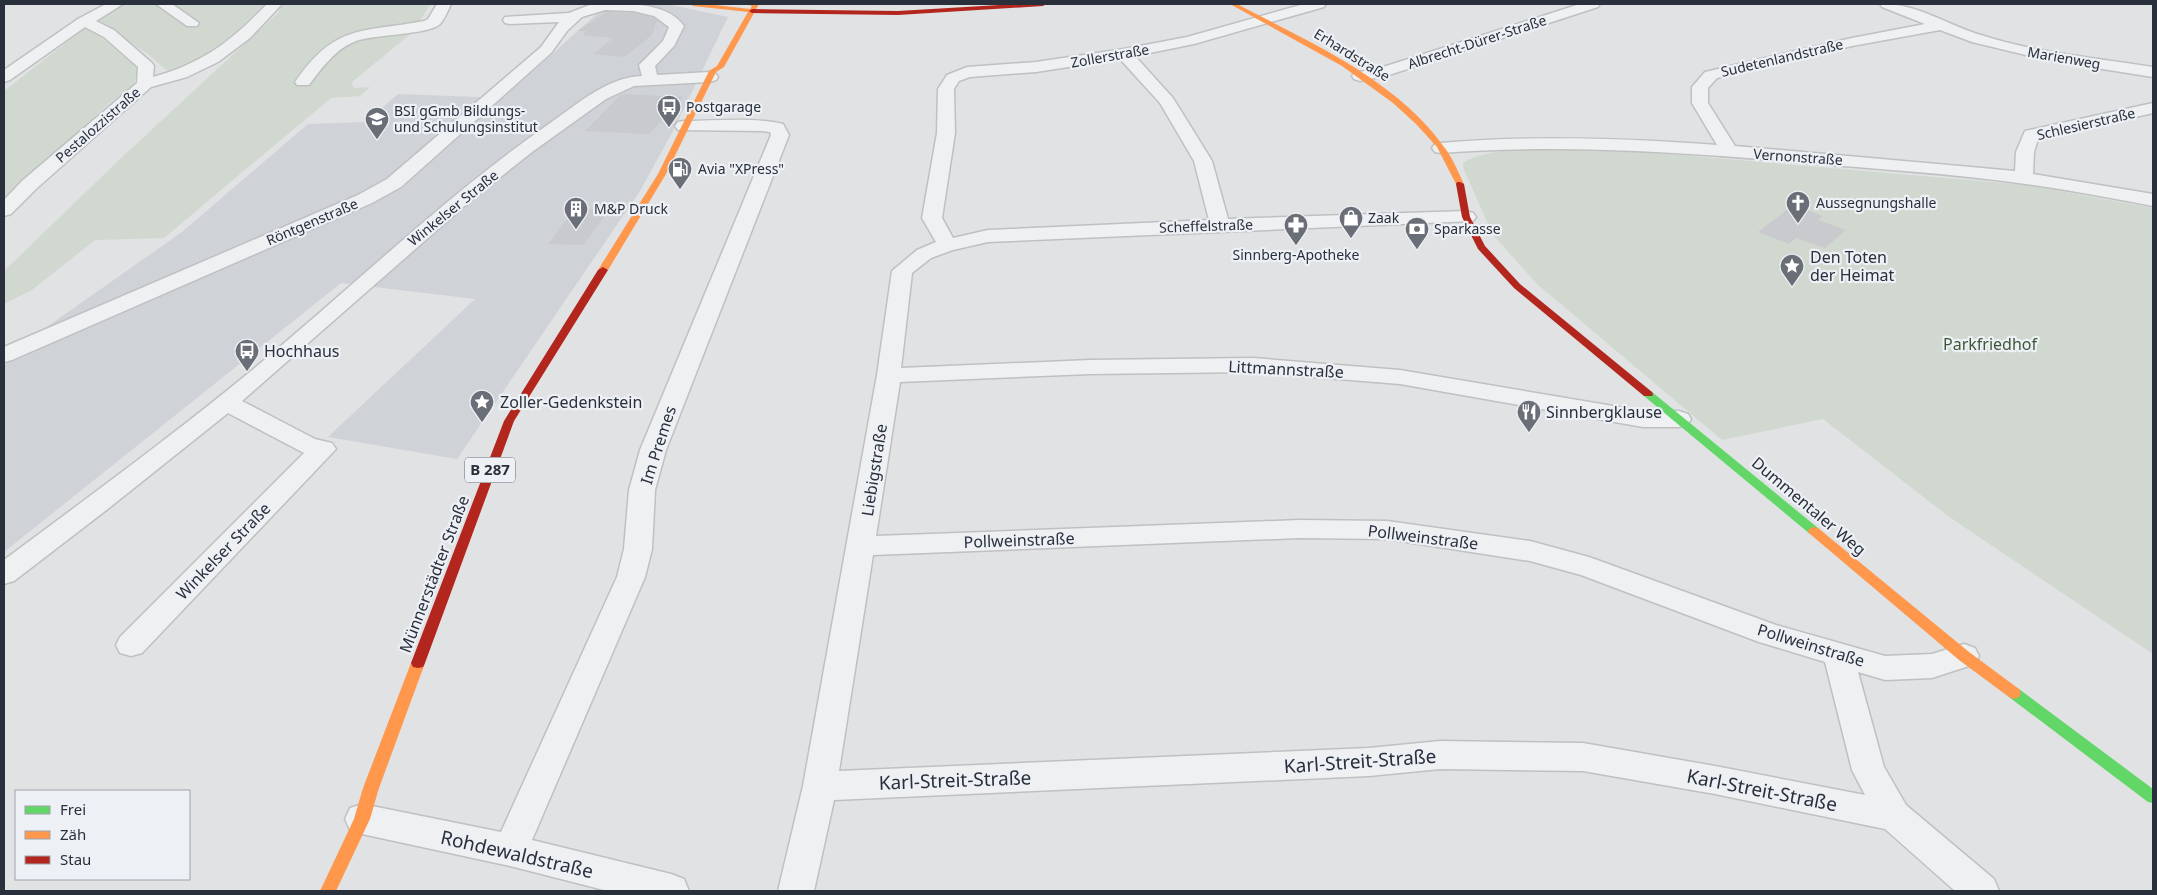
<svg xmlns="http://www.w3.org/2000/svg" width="2157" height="895" font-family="'Noto Sans',sans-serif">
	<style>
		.built { fill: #cfd2d7 }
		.green { fill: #d1d8d0 }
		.building { fill: #c8cacd }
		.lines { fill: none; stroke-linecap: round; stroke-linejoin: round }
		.street-casing { stroke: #bec0c2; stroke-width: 3 }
		.street { fill: #eff0f2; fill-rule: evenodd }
		.fast { fill: #63d668; fill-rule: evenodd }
		.slow { fill: #ff974d; fill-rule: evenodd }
		.jam { fill: #b3261e; fill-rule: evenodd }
		.labels { text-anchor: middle; stroke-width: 4.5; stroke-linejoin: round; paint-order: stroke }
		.far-street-label { font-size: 14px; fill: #29303c; stroke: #edf0f4 }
		.far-poi-label { font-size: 14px; fill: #29303c; stroke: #edf0f4; text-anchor: start }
		.shield { fill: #edf0f4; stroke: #646a73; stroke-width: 1 }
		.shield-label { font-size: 15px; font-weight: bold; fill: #29303c }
		.poi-label { font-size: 16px; fill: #29303c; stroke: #edf0f4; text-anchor: start }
		.park-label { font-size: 16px; fill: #3e5638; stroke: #edf0f4 }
		.street-label { font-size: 16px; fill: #29303c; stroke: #edf0f4 }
		.near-street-label { font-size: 19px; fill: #29303c; stroke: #edf0f4 }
	</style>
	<rect width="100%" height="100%" fill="#e0e2e4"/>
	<!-- built -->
	<path class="built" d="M608,4H666L728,17L673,131L640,191L457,459L328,437L475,299L341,283L4,552V357L182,232L308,124L366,122L398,94L503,98Z"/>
	<!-- green -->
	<g class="green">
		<path d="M126,4H264C237,33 207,57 171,74L149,55L96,19Z"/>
		<path d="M283,4H430L414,31L351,83L354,88L370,87L360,96L331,98L164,238L95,240L32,290L4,304V271L120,159L278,13Z"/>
		<path d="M85,28L92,29L139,69L133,85L107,105L4,202V91Z"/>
		<path d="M1571,148L1635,151L2027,185L2153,208V654L1948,516L1823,419L1722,440L1537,284L1493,235L1464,170L1463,163C1486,147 1543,149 1571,148Z"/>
	</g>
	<!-- building -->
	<g class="building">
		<path d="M607,12L633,13L653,18L657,20L652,35L624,57L594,54L613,38L582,35L587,31H577Z"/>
		<path d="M622,94L683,97L649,134L585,131Z"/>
		<path d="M1793,205L1823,216L1818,220L1846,230L1825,248L1796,238L1789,244L1758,232Z"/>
		<path d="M581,209H604L599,217H604L583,245L548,244L570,216H575Z"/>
	</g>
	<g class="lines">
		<defs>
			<g id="street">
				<path d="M106,4H123L96,21L114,30L152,63L154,66L153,77C204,63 231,41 267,4H282L250,38L218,62L187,77L151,87L36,189L11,214L4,216V200L22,181L137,83L138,67L104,37L85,27L10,80L4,82V70L78,19Z"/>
				<path d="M156,4H172L199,23L197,26H187Z"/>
				<path d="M437,4H451C448,10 445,19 440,24C429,35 375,34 356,41C335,49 322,68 309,85H297L295,82C336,23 361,33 424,21L428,19Z"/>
				<path d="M592,4C622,4 665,0 684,26L674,46L655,66L657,75L710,72L716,74L718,77L716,80L710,82L634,86L606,99L532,152L469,202L242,401L315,439L332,443L336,449L142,653L131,656L120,653L116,645L120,637L304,453L228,413L109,508L14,581L4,584V560C87,498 171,437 251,371C352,288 445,196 553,121C579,103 608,77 642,76L639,65L663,41L669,27L654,16L633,11L605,10L582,17L567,31L551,53L401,187L372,203L12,360L4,362V347L358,195L387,179L541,47L559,22L510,24L505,23L503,20L505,17L569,13Z"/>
				<path d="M1304,4H1326L1324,7L1194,44L1135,56L1173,98L1212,161L1228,219L1466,211L1473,213L1476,217L1473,221L988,242L953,250L931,258L912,273L901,368L1090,360L1253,358L1400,370L1643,411H1679L1688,414L1691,419L1688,424L1679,427H1643L1400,384L1253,372L1090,374L900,382L876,536L1300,520L1387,521L1530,541L1589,557L1776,625L1885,656L1932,654L1964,644L1975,648L1979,656L1975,664L1932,678L1885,680L1858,672L1884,767L1906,805L1994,879L1999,891H1955L1885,829L1715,794L1583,771L1440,769L1369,776L834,800L814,891H778L803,786L877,375L892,271L917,250L936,242L922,218L937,133L938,89L947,75L967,67L1036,62L1124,49L1187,37ZM1120,59L1160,103L1194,161L1209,220L988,230L953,238L942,218L955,133L954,89L959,81L970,77L1036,72ZM1300,538L1387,539L1530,561L1581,575L1759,642L1825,662L1852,770L1865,795L1715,766L1583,743L1440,741L1369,748L839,771L873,555Z"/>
				<path d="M1580,4H1600L1598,7L1389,75L1360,81L1354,79L1352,76L1354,73L1380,68Z"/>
				<path d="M1880,4C1914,2 1948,25 1981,35C2036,53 2096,58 2153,67V77L2046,60L1972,42L1940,30L1852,46L1717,78L1708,88V103L1735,146L2015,171L2016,152L2025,131L2153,103V113L2038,139L2034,152L2033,174L2153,194V206C2111,198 2069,190 2026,184C1950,173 1873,169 1796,162C1677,152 1560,144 1441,153L1435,152L1432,148L1435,144L1441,143C1533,135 1624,138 1717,145L1692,103V87L1705,72L1852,38L1925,24L1882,7Z"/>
				<path d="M684,121C716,121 752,117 783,124L789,135L666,450L655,490L652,549L645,577L532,840L671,874L684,879L689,891H608L510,866L362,834L350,830L345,819L350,808L362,804L501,832L617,577L624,549L629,490L640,450L771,135L770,132L761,131L678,130L675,126L678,122Z"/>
			</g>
		</defs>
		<!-- street casing -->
		<use href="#street" class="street-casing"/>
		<!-- street -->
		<use href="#street" class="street"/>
		<!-- fast -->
		<g class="fast">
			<path d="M1648,391L1652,392L1818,528L1820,531L1818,534H1810L1644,396L1643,394Z"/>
			<path d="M2014,687L2019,689L2153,789V803L2148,802L2009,697L2007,693L2009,689Z"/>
		</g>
		<!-- slow -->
		<g class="slow">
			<path d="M690,4H707L750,9L752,6L745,4H759L724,67L716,72L666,174L608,270L603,273L600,272L598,270L658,174L709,71L717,66L748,12L693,6Z"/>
			<path d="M1230,4H1237C1307,41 1397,80 1444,147C1453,158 1458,172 1464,184L1463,186H1460L1456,184L1437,147L1416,124L1393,103L1342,66Z"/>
			<path d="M1814,527L1818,528L1969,652L2019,689L2021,693L2019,697L2014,699L2009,697L1959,660L1810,534L1808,531L1810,528Z"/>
			<path d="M418,658L423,659L425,663L379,788L370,819L336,891H320L354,819L363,788L411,663L413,659Z"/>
		</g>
		<!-- jam -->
		<g class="jam">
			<path d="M1016,4H1046L1043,6L898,15L752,13L749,11L752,9L898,11Z"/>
			<path d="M1457,182H1460L1464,184L1470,217L1485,246L1520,284L1652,392L1653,394L1652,396H1644L1514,288L1478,249L1462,217L1456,184Z"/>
			<path d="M603,267L608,270L514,421L425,663L423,667L418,668L413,667L411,663L504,421L598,270Z"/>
		</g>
	</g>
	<!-- icons -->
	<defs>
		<symbol id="bus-pin" viewBox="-11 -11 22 30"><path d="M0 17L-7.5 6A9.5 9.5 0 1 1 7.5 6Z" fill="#696e77" stroke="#edf0f4"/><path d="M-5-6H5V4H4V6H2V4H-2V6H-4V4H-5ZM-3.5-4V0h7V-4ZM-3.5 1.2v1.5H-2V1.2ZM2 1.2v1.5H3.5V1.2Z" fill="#fff"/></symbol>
		<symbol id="school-pin" viewBox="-11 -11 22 30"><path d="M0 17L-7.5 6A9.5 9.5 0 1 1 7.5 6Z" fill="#696e77" stroke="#edf0f4"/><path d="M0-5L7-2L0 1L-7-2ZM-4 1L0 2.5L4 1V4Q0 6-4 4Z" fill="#fff"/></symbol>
		<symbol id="fuel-pin" viewBox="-11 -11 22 30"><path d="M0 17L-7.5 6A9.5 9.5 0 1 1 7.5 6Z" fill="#696e77" stroke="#edf0f4"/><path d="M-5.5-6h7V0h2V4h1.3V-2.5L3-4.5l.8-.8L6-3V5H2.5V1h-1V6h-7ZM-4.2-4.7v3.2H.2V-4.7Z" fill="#fff"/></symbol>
		<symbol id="church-pin" viewBox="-11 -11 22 30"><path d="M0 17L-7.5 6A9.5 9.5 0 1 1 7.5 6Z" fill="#696e77" stroke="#edf0f4"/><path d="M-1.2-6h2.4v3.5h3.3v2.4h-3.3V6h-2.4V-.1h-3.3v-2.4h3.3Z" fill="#fff"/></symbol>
		<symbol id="building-pin" viewBox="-11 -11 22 30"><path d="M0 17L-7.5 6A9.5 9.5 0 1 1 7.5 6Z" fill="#696e77" stroke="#edf0f4"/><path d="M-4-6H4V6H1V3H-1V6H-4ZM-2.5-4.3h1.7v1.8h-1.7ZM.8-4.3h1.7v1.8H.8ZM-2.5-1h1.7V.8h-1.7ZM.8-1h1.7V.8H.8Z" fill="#fff"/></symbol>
		<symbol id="shop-pin" viewBox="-11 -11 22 30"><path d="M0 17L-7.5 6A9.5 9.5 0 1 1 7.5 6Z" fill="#696e77" stroke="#edf0f4"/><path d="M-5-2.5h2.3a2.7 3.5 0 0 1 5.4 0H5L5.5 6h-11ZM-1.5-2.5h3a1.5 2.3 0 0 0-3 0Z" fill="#fff"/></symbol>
		<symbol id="pharmacy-pin" viewBox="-11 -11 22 30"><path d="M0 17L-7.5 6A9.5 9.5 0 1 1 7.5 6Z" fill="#696e77" stroke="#edf0f4"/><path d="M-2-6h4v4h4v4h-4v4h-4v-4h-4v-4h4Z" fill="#fff"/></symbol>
		<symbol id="bank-pin" viewBox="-11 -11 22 30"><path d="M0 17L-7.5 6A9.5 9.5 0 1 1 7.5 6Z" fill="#696e77" stroke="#edf0f4"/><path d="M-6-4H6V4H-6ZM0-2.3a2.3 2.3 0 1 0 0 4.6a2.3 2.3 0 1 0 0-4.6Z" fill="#fff"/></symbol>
		<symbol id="sight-pin" viewBox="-11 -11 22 30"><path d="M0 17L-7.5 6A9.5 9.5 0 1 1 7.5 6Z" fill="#696e77" stroke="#edf0f4"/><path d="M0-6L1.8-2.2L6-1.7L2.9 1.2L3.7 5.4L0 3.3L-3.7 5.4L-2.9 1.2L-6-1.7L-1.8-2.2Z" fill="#fff"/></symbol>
		<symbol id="restaurant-pin" viewBox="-11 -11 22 30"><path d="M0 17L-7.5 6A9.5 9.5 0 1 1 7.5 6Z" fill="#696e77" stroke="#edf0f4"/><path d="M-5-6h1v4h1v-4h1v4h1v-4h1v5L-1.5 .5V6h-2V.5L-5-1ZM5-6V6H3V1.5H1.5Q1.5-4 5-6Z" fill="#fff"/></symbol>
	</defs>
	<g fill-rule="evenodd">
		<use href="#bus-pin" x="655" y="93" width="28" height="38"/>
		<use href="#school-pin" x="363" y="105" width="28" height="38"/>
		<use href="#fuel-pin" x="666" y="155" width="28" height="38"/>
		<use href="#church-pin" x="1784" y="189" width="28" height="38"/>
		<use href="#building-pin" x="562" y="195" width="28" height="38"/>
		<use href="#shop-pin" x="1337" y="204" width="28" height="38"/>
		<use href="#pharmacy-pin" x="1282" y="211" width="28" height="38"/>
		<use href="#bank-pin" x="1403" y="215" width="28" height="38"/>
		<use href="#sight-pin" x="1778" y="252" width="28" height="38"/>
		<use href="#bus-pin" x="233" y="337" width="28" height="38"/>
		<use href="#sight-pin" x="468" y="388" width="28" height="38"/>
		<use href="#restaurant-pin" x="1515" y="398" width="28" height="38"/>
	</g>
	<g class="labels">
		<!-- far-street labels -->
		<g class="far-street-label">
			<text transform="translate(1477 42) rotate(-18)" y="5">Albrecht-Dürer-Straße</text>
			<text transform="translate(1352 55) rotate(32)" y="5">Erhardstraße</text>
			<text transform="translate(1110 56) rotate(-10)" y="5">Zollerstraße</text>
			<text transform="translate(1782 58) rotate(-13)" y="5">Sudetenlandstraße</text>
			<text transform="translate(2064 58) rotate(10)" y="5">Marienweg</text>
			<text transform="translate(2086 124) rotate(-13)" y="5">Schlesierstraße</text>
			<text transform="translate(98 125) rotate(-41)" y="5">Pestalozzistraße</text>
			<text transform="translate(1798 157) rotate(4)" y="5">Vernonstraße</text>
			<text transform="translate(453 208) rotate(-39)" y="5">Winkelser Straße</text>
			<text transform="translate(312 222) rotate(-23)" y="5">Röntgenstraße</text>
			<text transform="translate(1206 226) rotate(-2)" y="5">Scheffelstraße</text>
		</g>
		<!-- far-poi labels -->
		<g class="far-poi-label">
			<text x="686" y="112">Postgarage</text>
			<text x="394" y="116">BSI gGmb Bildungs-<tspan x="394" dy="16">und Schulungsinstitut</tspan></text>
			<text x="698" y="174">Avia "XPress"</text>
			<text x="1816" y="208">Aussegnungshalle</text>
			<text x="594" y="214">M&amp;P Druck</text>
			<text x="1368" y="223">Zaak</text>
			<text x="1434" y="234">Sparkasse</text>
			<text x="1296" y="260" text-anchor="middle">Sinnberg-Apotheke</text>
		</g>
		<!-- shield labels -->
		<rect class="shield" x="465" y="457.5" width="50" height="25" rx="4"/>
		<g class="shield-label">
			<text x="490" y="475">B 287</text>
		</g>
		<!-- poi labels -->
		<g class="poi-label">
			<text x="1810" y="263">Den Toten<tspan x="1810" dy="18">der Heimat</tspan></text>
			<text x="264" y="357">Hochhaus</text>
			<text x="500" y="408">Zoller-Gedenkstein</text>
			<text x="1546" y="418">Sinnbergklause</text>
		</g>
		<!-- park labels -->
		<g class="park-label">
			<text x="1990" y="350">Parkfriedhof</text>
		</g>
		<!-- street labels -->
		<g class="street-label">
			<text transform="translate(1286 369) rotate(3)" y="6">Littmannstraße</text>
			<text transform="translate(658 445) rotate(-72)" y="6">Im Premes</text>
			<text transform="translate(874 470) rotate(-81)" y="6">Liebigstraße</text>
			<text transform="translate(1809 506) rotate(40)" y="6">Dummentaler Weg</text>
			<text transform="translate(1423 537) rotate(7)" y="6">Pollweinstraße</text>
			<text transform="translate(1019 540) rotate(-2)" y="6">Pollweinstraße</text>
			<text transform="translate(223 551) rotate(-46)" y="6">Winkelser Straße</text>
			<text transform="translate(434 574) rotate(-69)" y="6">Münnerstädter Straße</text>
			<text transform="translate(1811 645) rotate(17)" y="6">Pollweinstraße</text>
		</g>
		<!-- near-street labels -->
		<g class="near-street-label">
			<text transform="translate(1360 761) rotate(-4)" y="7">Karl-Streit-Straße</text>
			<text transform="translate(955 780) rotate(-2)" y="7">Karl-Streit-Straße</text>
			<text transform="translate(1762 790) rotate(11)" y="7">Karl-Streit-Straße</text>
			<text transform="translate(517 854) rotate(13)" y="7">Rohdewaldstraße</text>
		</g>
	</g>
	<!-- border -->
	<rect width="2157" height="895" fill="none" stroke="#29303c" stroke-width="10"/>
	<!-- legend -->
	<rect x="15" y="790" width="175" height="90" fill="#edf0f4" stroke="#9fa3aa"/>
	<rect x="25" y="806" width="25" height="8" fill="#63d668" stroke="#9fa3aa"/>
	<text x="60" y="815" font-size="15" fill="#29303c">Frei</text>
	<rect x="25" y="831" width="25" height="8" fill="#ff974d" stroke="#9fa3aa"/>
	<text x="60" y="840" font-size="15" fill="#29303c">Zäh</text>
	<rect x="25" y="856" width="25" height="8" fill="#b3261e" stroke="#9fa3aa"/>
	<text x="60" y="865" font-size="15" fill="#29303c">Stau</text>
</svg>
